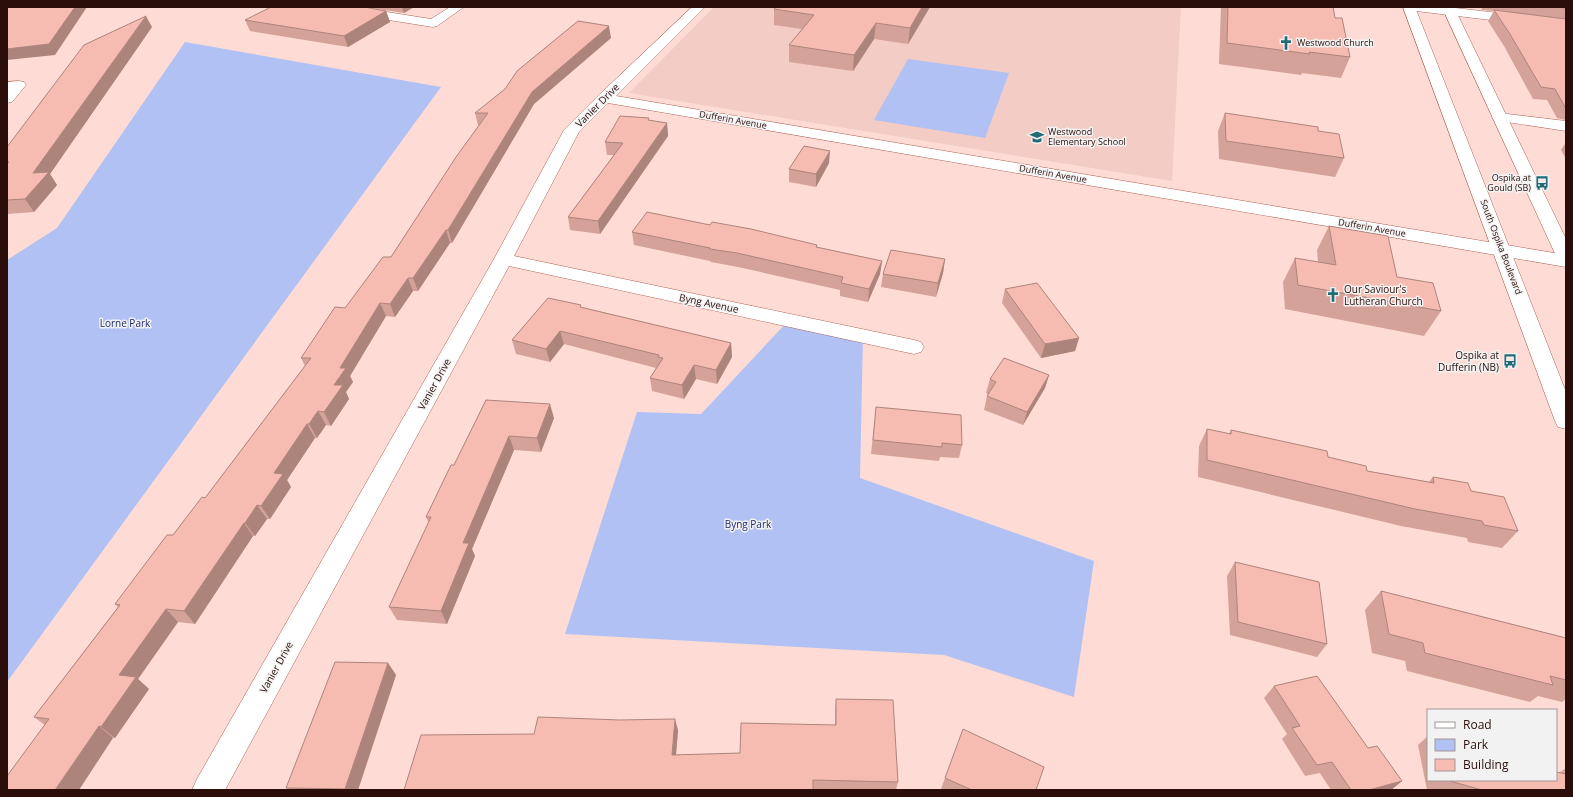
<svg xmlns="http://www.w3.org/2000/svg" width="1573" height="797" font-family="'Open Sans',sans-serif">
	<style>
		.built { fill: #f2ccc5 }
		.green { fill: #b1c1f4 }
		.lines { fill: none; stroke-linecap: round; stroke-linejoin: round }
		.street-casing { stroke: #ae6356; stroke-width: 1 }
		.secondary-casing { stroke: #ae6356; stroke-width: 1 }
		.street { fill: #fff; fill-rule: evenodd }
		.secondary { fill: #fff; fill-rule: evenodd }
		.wall { fill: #d4a298 }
		.shaded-wall { fill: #ad847c }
		.building { fill: #f7bcb1; stroke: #ad847c }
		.labels { text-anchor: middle; stroke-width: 3; stroke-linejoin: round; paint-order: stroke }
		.far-poi-label { font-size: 9px; fill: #2b0e09; stroke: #f2f2f2; text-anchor: start }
		.far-street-label { font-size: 9px; fill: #2b0e09; stroke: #f2f2f2 }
		.street-label { font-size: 10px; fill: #2b0e09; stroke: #f2f2f2 }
		.poi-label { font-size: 10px; fill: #2b0e09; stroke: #f2f2f2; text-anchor: start }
		.park-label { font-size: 10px; fill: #1d2a6e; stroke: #f2f2f2 }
	</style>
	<rect width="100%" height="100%" fill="#fedcd5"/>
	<!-- built -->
	<path class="built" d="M714,7H1181L1172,181L629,93Z"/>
	<!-- green -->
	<g class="green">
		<path d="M185,42L441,87L7,682V260L57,228Z"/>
		<path d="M908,59L1009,73L985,138L874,120Z"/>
		<path d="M789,320L863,336L860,478L1094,561L1074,697L944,655L565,634L637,412L701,414Z"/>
	</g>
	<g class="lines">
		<defs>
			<g id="street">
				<path d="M326,7H355L431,19L450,7H464L437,26L433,27L332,11L328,10Z"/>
				<path d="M692,7H705L616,96L1566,255V267L608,103L579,132L514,256L914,340L921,342L924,347L921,352L914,354L509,266L225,790H192L197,779L494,259L564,130L599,95Z"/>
				<path d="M1410,7H1447L1566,21V29L1416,11L1412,10Z"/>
				<path d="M19,81L24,82L26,85L12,102L7,103V82Z"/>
				<path d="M1499,113L1566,121V131L1494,120L1492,117L1494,114Z"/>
			</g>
			<g id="secondary">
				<path d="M1403,7H1415L1566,392V429L1558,427L1555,421Z"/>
				<path d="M1442,7H1454L1566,239V264L1559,262L1557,258Z"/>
			</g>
		</defs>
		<!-- street casing -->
		<use href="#street" class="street-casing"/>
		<!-- secondary casing -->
		<use href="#secondary" class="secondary-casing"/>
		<!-- street -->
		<use href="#street" class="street"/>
		<!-- secondary -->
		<use href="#secondary" class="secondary"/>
	</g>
	<!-- wall -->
	<g class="wall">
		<path d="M365,7H414L404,13Z"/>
		<path d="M930,7L908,44L874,39L853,71L789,62V45L802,29L774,25V9Z"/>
		<path d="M1221,7H1333L1335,18L1350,57L1341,78L1302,73L1301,75L1219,64Z"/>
		<path d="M1481,7H1566V120L1557,118L1547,100L1533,99L1504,46L1488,21L1494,11L1482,10Z"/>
		<path d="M386,11L390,22L348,47L250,31L245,20Z"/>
		<path d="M152,27L50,174L57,185L34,212L7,214V147Z"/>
		<path d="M611,38L534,104L452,243H450L418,291H413L395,317L386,316L350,376L353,382L346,392L349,399L331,426L326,425L317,438H315L287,480L291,487L270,519H267L255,536H253L195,624L178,622L138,679L149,689L115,738L45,725L34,717L118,607L115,604L205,498L305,366L301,358L345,308L391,257L479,125H478L475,113Z"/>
		<path d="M1225,113L1318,131L1344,158L1335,177L1219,159L1218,131Z"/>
		<path d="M649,120L667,123L668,136L600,234L570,230L568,217L614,155H607L605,142Z"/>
		<path d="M1566,142V159L1561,150Z"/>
		<path d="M829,163L816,187L789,182V169Z"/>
		<path d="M1329,226L1397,277L1441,311L1424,336L1285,309L1283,282L1295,258L1318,262L1317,250Z"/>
		<path d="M632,232L817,245V247L882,261L880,274L868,302L840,296V290L738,267L711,262L710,261L634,245Z"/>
		<path d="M945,259L943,273L936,297L881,287L883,274Z"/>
		<path d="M1005,289L1079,338L1075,351L1041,358L1002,303Z"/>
		<path d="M581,307L731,343L732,357L717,384L696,379L684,399L652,391L650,378L656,368L564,344L550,362L516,354L512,340Z"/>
		<path d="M1049,375L1045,388L1023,425L984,410L987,396L988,394L986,393L990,379Z"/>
		<path d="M486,400L554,418L541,452L514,450L472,549L475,556L447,624L397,620L389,607L429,523L426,517L454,465Z"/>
		<path d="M876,407L962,445L959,458L940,457L939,461L871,454Z"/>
		<path d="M1207,429L1229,434L1231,430L1328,457L1367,471L1429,482L1433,477L1471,491L1518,531L1502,548L1468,542L1467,538L1401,526L1198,477L1199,446Z"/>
		<path d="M1235,562L1327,644L1317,657L1230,635L1227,576Z"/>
		<path d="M1381,591L1566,638V699L1562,702L1538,696L1530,702L1407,671L1405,661L1372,653L1365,610Z"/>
		<path d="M388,663L396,675L358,790H288L286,788Z"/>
		<path d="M1274,686L1368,748L1402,781L1391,790H1331L1320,773L1305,776L1282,739L1287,734L1264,698Z"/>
		<path d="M836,699L898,782L896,790H404L534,734L678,730L676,755L740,753L835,725V711Z"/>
		<path d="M1428,736V780H1556L1559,773L1566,768V790H1427L1418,745Z"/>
		<path d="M945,778L1036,790H944L941,789Z"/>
	</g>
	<!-- shaded-wall -->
	<g class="shaded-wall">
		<path d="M75,7H87L55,55L7,60V49Z"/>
		<path d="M402,7H414L404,13Z"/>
		<path d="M922,7H930L908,44L910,28Z"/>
		<path d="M386,11L390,22L348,47L344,36Z"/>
		<path d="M146,16L152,27L50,174L57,185L34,212L25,199L33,173Z"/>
		<path d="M876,23L874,39L853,71L854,55Z"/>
		<path d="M609,26L611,38L534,104L452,243L448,230L532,92Z"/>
		<path d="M667,123L668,136L600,234L598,221Z"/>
		<path d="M830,151L829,163L816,187V174Z"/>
		<path d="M446,230L450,243L418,291L413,278Z"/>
		<path d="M945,259L943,273L936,297L938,283Z"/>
		<path d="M882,261L880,274L868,302L869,289Z"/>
		<path d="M408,278L413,291L395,317L390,304Z"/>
		<path d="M380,303L386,316L350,376L353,382L346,392L349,399L331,426L324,412L334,385L340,368Z"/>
		<path d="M560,331L564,344L550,362L546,349Z"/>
		<path d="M1079,338L1075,351L1041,358L1045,344Z"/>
		<path d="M731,343L732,357L717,384L716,370Z"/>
		<path d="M694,365L696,379L684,399L682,385Z"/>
		<path d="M1049,375L1045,388L1023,425L1027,412Z"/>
		<path d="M550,404L554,418L541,452L537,438Z"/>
		<path d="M318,411L326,425L317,438L309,424Z"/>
		<path d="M307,424L315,438L287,480L291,487L270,519L261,506L274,473Z"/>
		<path d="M509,436L514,450L472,549L475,556L447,624L441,611L463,543Z"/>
		<path d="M257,505L267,519L255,536L245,523Z"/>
		<path d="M244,523L253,536L195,624L184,611Z"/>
		<path d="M166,609L178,622L138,679L149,689L115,738L101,727L119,675Z"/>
		<path d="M388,663L396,675L358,790H346L345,789Z"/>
		<path d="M675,719L678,730L675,767L672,755Z"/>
		<path d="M99,726L113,738L79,790H55Z"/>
		<path d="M1402,781L1391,790H1369Z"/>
	</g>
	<!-- building -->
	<g class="building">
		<path d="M7,7H75L49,44L7,49Z"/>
		<path d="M271,7H364L386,11L344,36L245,20Z"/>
		<path d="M776,7H922L910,28L876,23L854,55L789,45L814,15L774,9Z"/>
		<path d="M1228,7H1333L1335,18H1342L1350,57L1309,52L1310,54L1227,43Z"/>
		<path d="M1555,7H1566V8Z"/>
		<path d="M1494,10L1566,19V107H1565L1555,89L1541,87L1510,34Z"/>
		<path d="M146,16L33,173L49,172L25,199L7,200V164L9,162H7V147L84,45Z"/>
		<path d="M578,21L609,26L532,92L448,230H446L413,278H408L390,304L380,303L340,368H346L334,385H343L324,412L318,411L309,424H307L274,473L283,474L261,506L257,505L245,523H244L184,611L166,609L119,675L136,677L101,727L99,726L55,790H7V776L49,719L34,717L120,605L115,604L167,535H173L202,497L205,498L311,358H301L335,307L345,308L383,257H391L456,157L488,113H475L505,89L517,71Z"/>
		<path d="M1225,113L1318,127V131L1339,134L1344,158L1226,141Z"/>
		<path d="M620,116L649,118L648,120L667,123L598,221L568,217L623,143L605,142Z"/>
		<path d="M804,146L830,151L816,174L789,169Z"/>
		<path d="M647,212L710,225L712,222L751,229L817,245L816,247L882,261L869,289L841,283L843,277L737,253L710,249V248L632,232Z"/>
		<path d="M1329,226L1388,236L1397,277L1433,283L1441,311L1298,285L1295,258L1336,265Z"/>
		<path d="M891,250L945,259L938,283L883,274Z"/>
		<path d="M1037,283L1079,338L1045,344L1005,289Z"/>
		<path d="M548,298L581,305L580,307L731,343L716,370L694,365L682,385L650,378L663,358L658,357L659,355L560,331L546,349L512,340Z"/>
		<path d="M1004,358L1049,375L1027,412L987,396L996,382L990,379Z"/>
		<path d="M486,400L550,404L537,438L509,436L463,543H469L441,611L389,607L431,517H426L451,465H454Z"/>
		<path d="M876,407L961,415L962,445L942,443V447L873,440Z"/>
		<path d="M1207,429L1231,434V430L1327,451L1328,457L1366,466L1367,471L1434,483L1433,477L1468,483L1471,491L1504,497L1518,531L1484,525L1482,521L1415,509L1207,460Z"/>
		<path d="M1235,562L1319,582L1327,644L1238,622Z"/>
		<path d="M1381,591L1566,638V680L1550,676L1553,685L1425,653L1423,643L1389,634Z"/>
		<path d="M335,662L388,663L345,789L286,788Z"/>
		<path d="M1317,676L1368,748L1377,746L1402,781L1369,790H1351L1332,762L1317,765L1292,728L1300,726L1274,686Z"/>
		<path d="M836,699L893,700L898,782L813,780V790H404L421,735L534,734L538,717L620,720L675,719L672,755L740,753L741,723L836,725Z"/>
		<path d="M963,729L1044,767L1036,790H972L945,778Z"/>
		<path d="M1556,772L1566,774V790H1482L1450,781V780H1556Z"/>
	</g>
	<!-- icons -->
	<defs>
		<symbol id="church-bare" viewBox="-9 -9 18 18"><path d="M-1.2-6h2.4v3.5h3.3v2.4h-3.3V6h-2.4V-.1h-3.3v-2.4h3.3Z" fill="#236b77" stroke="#f2f2f2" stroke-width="2.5" paint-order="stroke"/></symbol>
		<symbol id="school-bare" viewBox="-9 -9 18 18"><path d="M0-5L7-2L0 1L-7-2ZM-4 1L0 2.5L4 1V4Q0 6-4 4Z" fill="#236b77" stroke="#f2f2f2" stroke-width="2.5" paint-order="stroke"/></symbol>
		<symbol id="bus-bare" viewBox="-9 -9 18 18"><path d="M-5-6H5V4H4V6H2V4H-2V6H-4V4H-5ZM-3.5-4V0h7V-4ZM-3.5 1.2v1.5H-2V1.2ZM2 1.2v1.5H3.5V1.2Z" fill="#236b77" stroke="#f2f2f2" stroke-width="2.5" paint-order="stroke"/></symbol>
	</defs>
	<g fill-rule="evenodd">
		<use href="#church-bare" x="1276" y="33" width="20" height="20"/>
		<use href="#school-bare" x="1027" y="127" width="20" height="20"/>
		<use href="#bus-bare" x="1532" y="173" width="20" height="20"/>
		<use href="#church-bare" x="1323" y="285" width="20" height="20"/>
		<use href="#bus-bare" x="1500" y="351" width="20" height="20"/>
	</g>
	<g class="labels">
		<!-- far-poi labels -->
		<g class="far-poi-label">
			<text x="1297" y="46">Westwood Church</text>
			<text x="1048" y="135">Westwood<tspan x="1048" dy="10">Elementary School</tspan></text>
			<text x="1531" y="181" text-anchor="end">Ospika at<tspan x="1531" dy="10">Gould (SB)</tspan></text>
		</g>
		<!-- far-street labels -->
		<g class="far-street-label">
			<text transform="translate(733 120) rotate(10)" y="3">Dufferin Avenue</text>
			<text transform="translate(1053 174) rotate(10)" y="3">Dufferin Avenue</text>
			<text transform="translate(1372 228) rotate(10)" y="3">Dufferin Avenue</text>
			<text transform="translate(1501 247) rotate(69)" y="3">South Ospika Boulevard</text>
		</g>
		<!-- street labels -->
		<g class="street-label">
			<text transform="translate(597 105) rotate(-45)" y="4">Vanier Drive</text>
			<text transform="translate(709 303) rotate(12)" y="4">Byng Avenue</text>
			<text transform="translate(434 384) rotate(-61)" y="4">Vanier Drive</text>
			<text transform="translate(276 667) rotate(-61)" y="4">Vanier Drive</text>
		</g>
		<!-- poi labels -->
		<g class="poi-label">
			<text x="1344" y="293">Our Saviour's<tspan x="1344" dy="12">Lutheran Church</tspan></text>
			<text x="1499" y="359" text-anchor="end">Ospika at<tspan x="1499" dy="12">Dufferin (NB)</tspan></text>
		</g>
		<!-- park labels -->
		<g class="park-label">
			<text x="125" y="327">Lorne Park</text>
			<text x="748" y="528">Byng Park</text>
		</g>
	</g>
	<!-- border -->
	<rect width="1573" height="797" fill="none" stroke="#2b0e09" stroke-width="16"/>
	<!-- legend -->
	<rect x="1427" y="709" width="130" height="72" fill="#f2f2f2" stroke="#a29795"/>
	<rect x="1435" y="722" width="20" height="6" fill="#ffffff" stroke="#a29795"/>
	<text x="1463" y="729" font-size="12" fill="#2b0e09">Road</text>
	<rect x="1435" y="739" width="20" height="12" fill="#b1c1f4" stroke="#a29795"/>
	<text x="1463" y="749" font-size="12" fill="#2b0e09">Park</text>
	<rect x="1435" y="759" width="20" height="12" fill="#f7bcb1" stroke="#a29795"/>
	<text x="1463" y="769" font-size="12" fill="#2b0e09">Building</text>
</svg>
